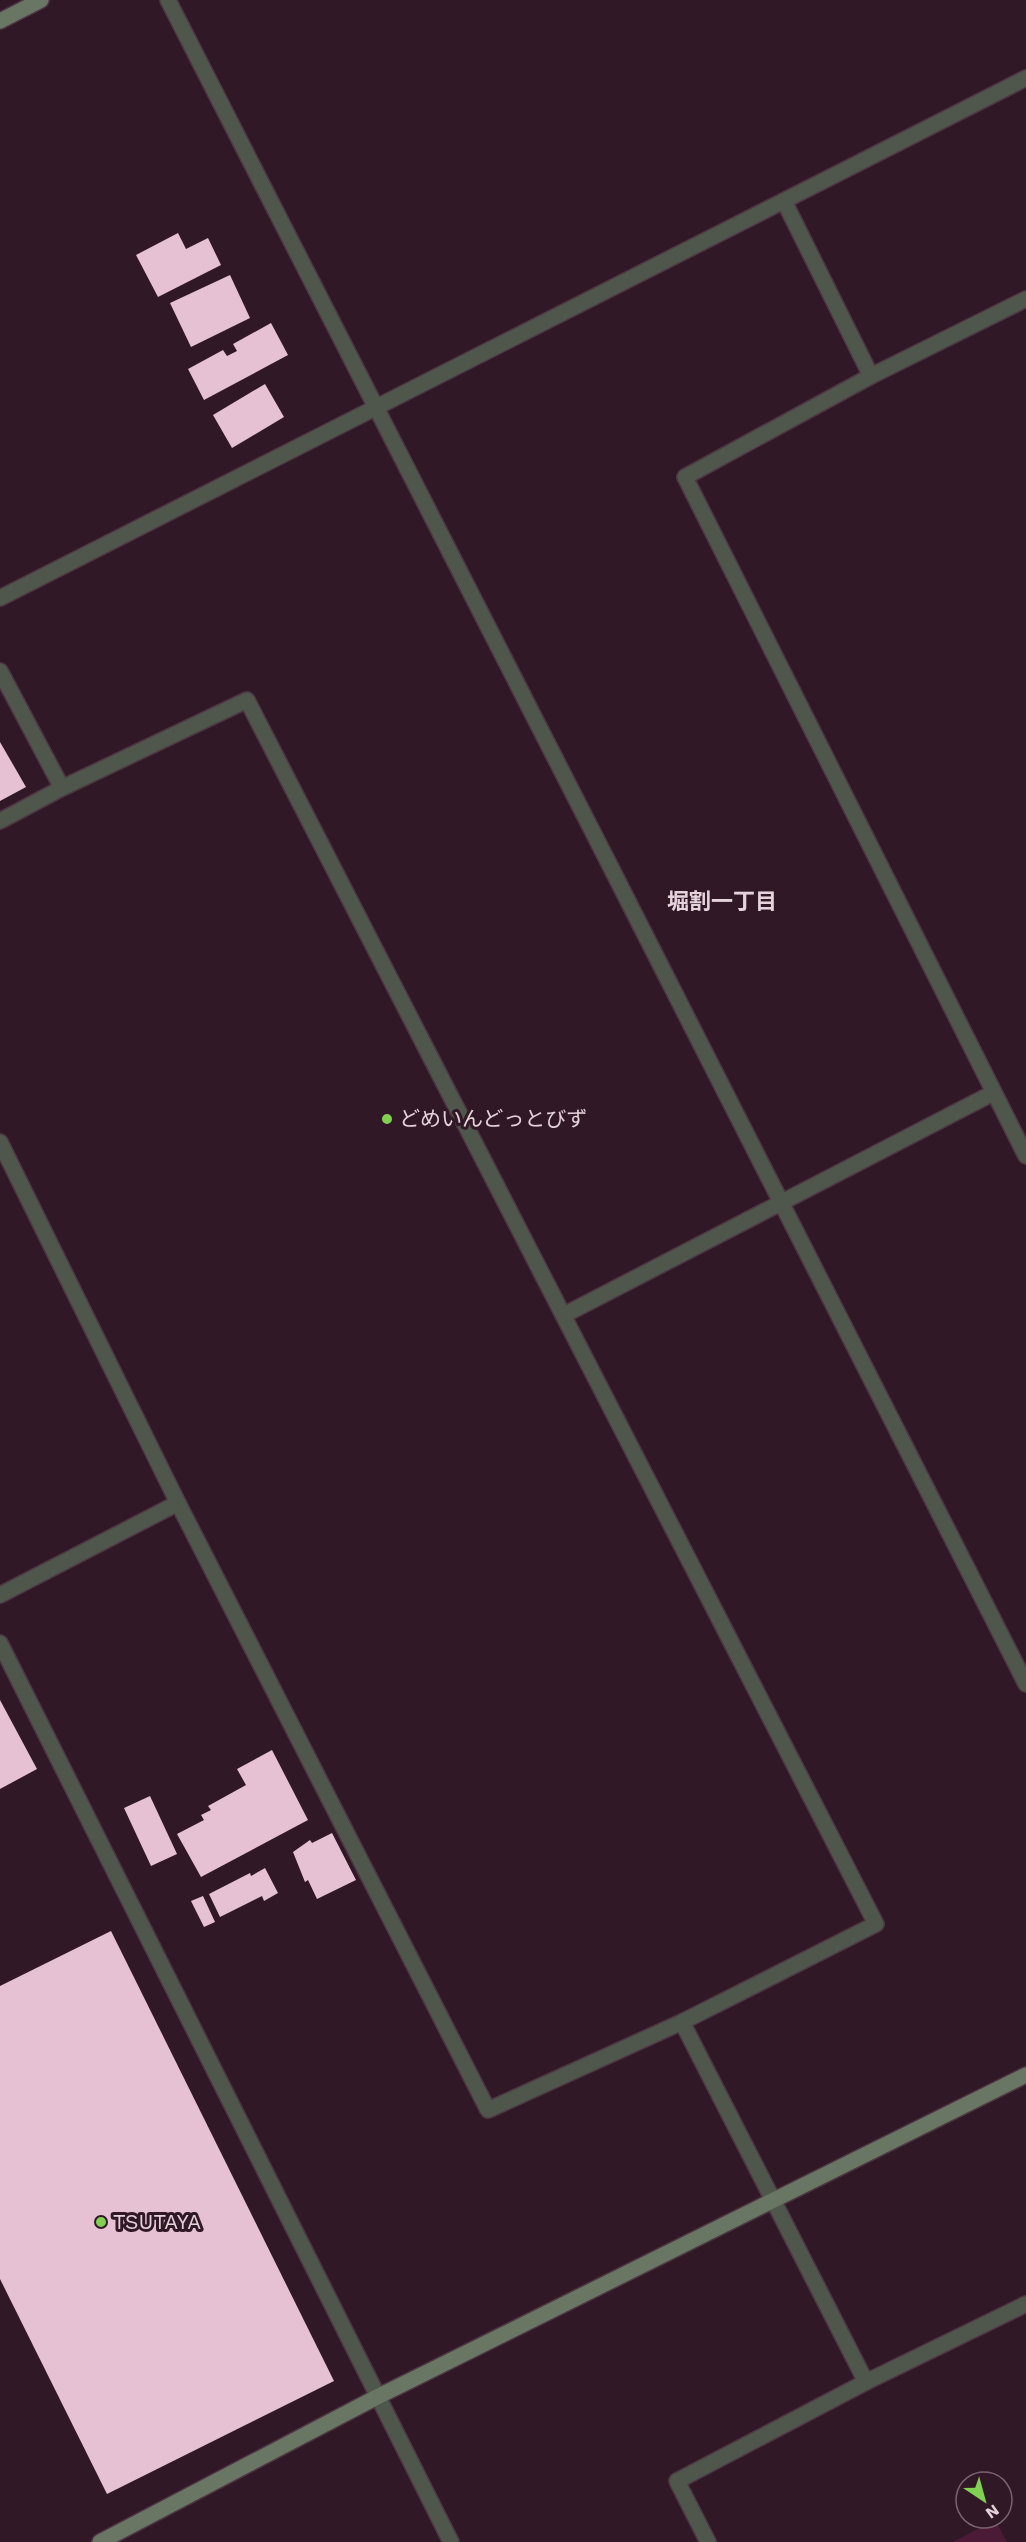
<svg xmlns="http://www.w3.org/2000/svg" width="1026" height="2542" font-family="'Work Sans','Noto Sans JP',sans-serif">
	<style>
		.green { fill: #4b1a37 }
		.building { fill: #e5c1d3 }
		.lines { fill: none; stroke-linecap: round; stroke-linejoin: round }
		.street-casing { stroke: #4e3643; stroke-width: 18 }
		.secondary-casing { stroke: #4e3643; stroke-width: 18 }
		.street { stroke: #4f574c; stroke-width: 15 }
		.secondary { stroke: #697663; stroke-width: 15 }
		.poi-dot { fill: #80d051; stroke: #311826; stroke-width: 2 }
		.labels { text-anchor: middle; stroke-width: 6; stroke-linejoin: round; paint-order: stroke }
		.poi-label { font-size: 21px; fill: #e5d3dc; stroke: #311826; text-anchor: start }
		.neighbourhood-label { font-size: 22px; font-weight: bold; fill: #e5d3dc; stroke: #311826 }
	</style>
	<rect width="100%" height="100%" fill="#311826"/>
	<!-- green -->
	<path class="green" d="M995,2520L1007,2542H953Z"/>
	<!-- building -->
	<g class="building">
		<path d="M178,233L186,249L208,238L221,265L158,297L136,255Z"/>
		<path d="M230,275L250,318L191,347L170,303Z"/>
		<path d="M271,323L288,355L204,400L188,369L223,350L227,356L237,351L233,344Z"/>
		<path d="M265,384L284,417L232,448L213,415Z"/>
		<path d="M0,742L26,787L0,801Z"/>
		<path d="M0,1700L37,1769L0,1789Z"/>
		<path d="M272,1750L308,1820L201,1877L177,1834L204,1820L201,1815L211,1810L208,1806L246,1785L237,1769Z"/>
		<path d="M150,1796L177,1854L151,1866L124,1808Z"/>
		<path d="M332,1833L356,1880L317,1899L308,1880L305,1882L293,1852L310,1840L312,1843Z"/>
		<path d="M265,1868L278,1893L264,1901L262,1896L220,1917L209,1894L250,1873L251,1876Z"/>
		<path d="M203,1896L215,1922L204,1927L191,1901Z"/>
		<path d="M111,1931L334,2381L107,2494L0,2279V1986Z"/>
	</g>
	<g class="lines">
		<defs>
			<g id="street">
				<path d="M168,0C457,560 739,1123 1026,1684"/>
				<path d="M784,201L871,376"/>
				<path d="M1026,299L871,376L685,477L1026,1156"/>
				<path d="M0,598L1026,78"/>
				<path d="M0,671L62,788"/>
				<path d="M0,821L62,788L247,700L876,1924L682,2022L488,2110L178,1503L0,1142"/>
				<path d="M564,1315L993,1093"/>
				<path d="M0,1595L178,1503"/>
				<path d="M0,1643L451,2542"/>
				<path d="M682,2022L866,2382"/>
				<path d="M708,2542L677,2481L866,2382L1026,2304"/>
			</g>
			<g id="secondary">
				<path d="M0,21L41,0"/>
				<path d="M100,2542L377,2397L1026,2075"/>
			</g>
		</defs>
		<!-- street casing -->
		<use href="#street" class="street-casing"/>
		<!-- secondary casing -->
		<use href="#secondary" class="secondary-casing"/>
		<!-- street -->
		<use href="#street" class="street"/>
		<!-- secondary -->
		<use href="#secondary" class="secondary"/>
	</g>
	<!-- markers -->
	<g class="poi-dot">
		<circle cx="387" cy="1119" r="6"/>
		<circle cx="101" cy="2222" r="6"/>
	</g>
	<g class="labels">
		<!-- poi labels -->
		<g class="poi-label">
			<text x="399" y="1126">どめいんどっとびず</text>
			<text x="113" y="2229">TSUTAYA</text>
		</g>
		<!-- neighbourhood labels -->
		<g class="neighbourhood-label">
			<text x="722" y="909">堀割一丁目</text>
		</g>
	</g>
	<!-- north arrow -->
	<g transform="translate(984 2500) rotate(144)"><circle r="28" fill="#311826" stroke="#79636f" stroke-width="1.5"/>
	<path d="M0-4.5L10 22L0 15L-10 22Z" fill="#80d051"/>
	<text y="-9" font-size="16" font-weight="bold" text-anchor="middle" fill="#e5d3dc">N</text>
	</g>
</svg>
